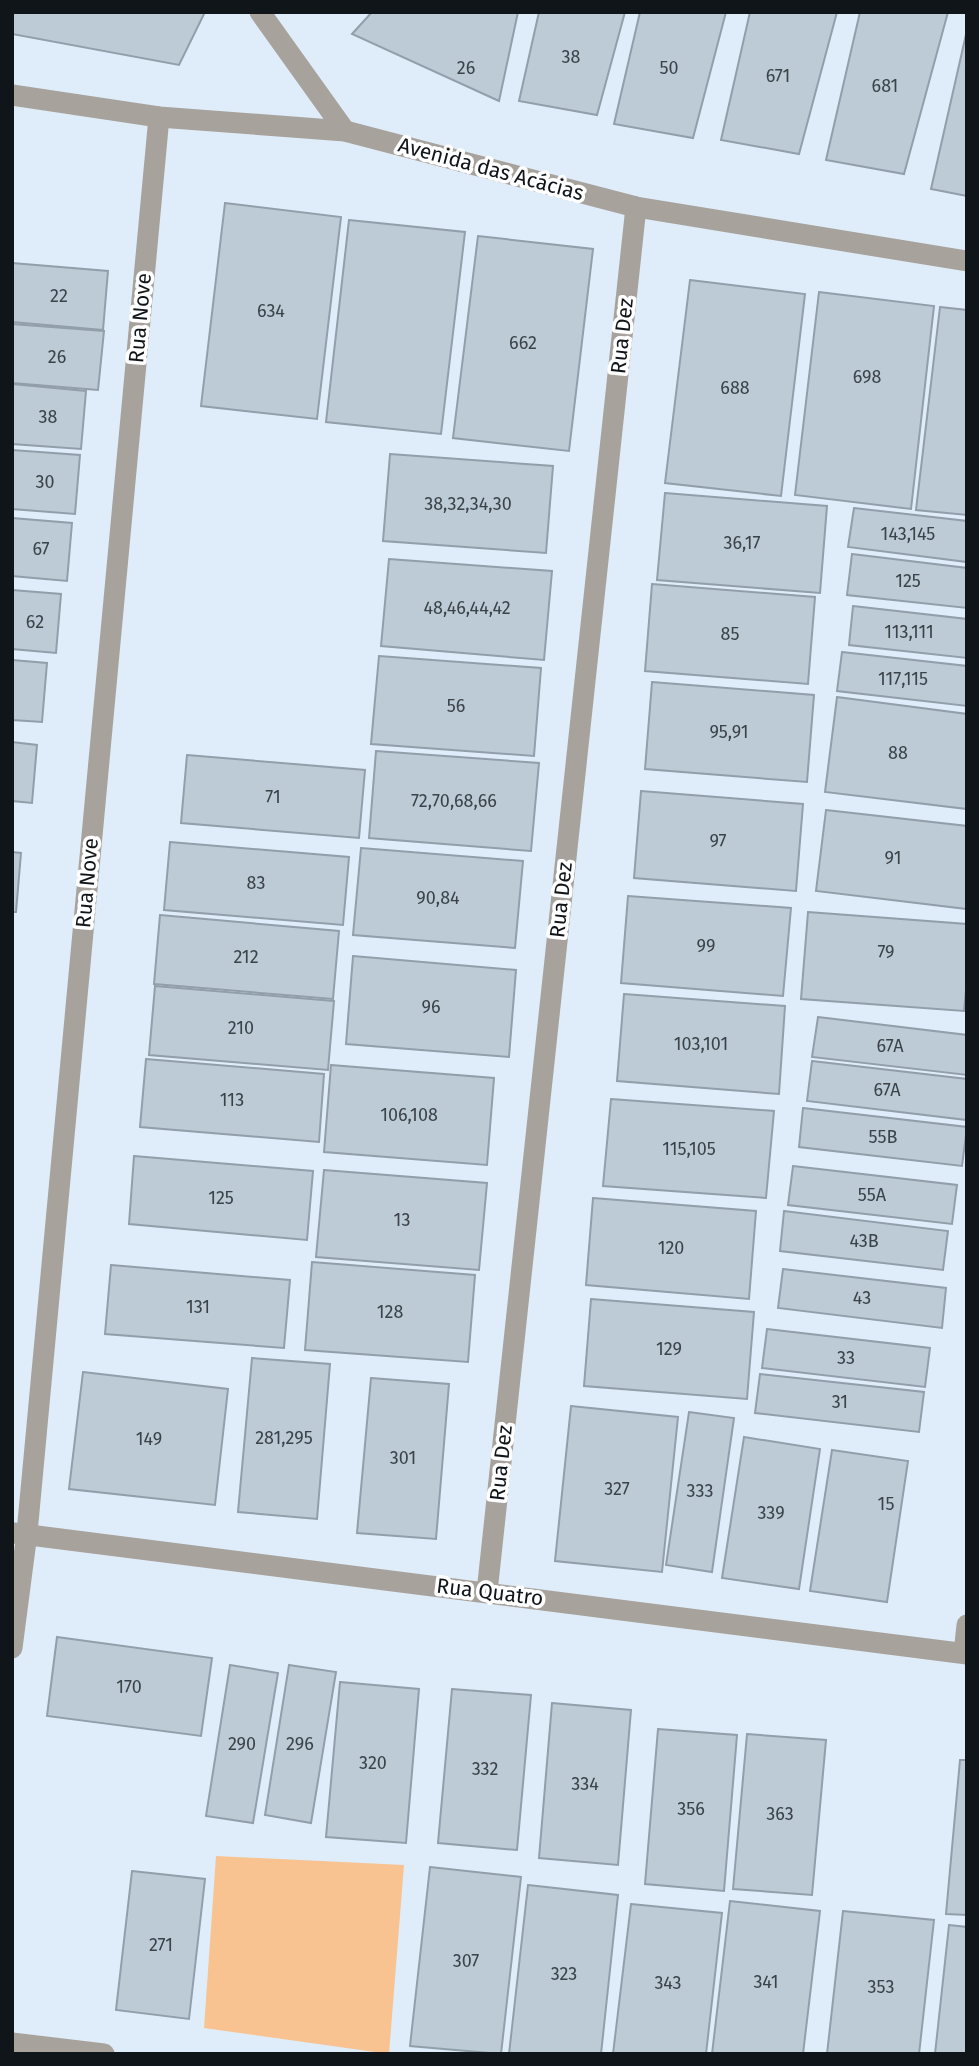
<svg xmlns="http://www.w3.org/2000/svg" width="979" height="2066" font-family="'Fira Sans',sans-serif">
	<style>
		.green { fill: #f8c390 }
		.building { fill: #bccbd6; stroke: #929fab; stroke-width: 2 }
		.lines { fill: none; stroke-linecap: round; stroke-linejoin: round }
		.street { stroke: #a8a29c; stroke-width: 21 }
		.labels { text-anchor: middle; stroke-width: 7; stroke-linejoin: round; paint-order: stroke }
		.number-label { font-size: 18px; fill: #3b4248 }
		.street-label { font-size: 21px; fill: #101519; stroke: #fff }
	</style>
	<rect width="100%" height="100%" fill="#deedf9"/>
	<!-- green -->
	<path class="green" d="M216,1856L404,1865L389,2054L204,2028Z"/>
	<!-- building -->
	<g class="building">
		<path d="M12,12H205L179,65L12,34Z"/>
		<path d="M372,12H518L499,101L352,34Z"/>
		<path d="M539,12H625L597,115L519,101Z"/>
		<path d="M640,12H726L693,138L614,124Z"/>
		<path d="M750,12H837L799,154L721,140Z"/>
		<path d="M860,12H948L904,174L826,160Z"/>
		<path d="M967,30V196L931,189Z"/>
		<path d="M225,203L341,217L317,419L201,406Z"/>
		<path d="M349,220L465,232L441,434L326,422Z"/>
		<path d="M478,236L593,249L569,451L453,438Z"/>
		<path d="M12,263L108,271L103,330L12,322Z"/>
		<path d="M690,280L805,294L781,496L665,483Z"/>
		<path d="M819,292L934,306L911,509L795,495Z"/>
		<path d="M940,307L967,310V515L916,510Z"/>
		<path d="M12,324L104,331L98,390L12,383Z"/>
		<path d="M12,384L86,391L81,449L12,444Z"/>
		<path d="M12,450L80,455L75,514L12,509Z"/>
		<path d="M390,454L553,466L546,553L383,541Z"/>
		<path d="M665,493L827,506L820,593L657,580Z"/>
		<path d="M854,508L967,521V562L848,547Z"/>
		<path d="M12,518L72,523L67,581L12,576Z"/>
		<path d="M852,554L967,568V608L847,595Z"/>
		<path d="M389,559L552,571L544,660L381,646Z"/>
		<path d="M652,584L815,597L808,684L645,671Z"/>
		<path d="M12,590L61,594L56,653L12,649Z"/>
		<path d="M853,606L967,619V658L849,645Z"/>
		<path d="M842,652L967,666V706L837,691Z"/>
		<path d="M379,656L541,668L534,756L371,744Z"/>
		<path d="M12,660L47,663L42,722L12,720Z"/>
		<path d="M652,682L814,695L807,782L645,769Z"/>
		<path d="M837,697L967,714V809L825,792Z"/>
		<path d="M12,742L37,745L32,803L12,801Z"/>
		<path d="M376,751L539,763L531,851L369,838Z"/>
		<path d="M187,755L365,770L359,838L181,823Z"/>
		<path d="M641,791L803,804L796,891L634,878Z"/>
		<path d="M826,810L967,826V909L816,891Z"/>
		<path d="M170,842L349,857L343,925L164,910Z"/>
		<path d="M361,848L523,861L515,948L353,935Z"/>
		<path d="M12,852L21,853L16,912H12Z"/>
		<path d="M628,896L791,908L783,996L621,983Z"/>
		<path d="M808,912L967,924V980L964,1011L801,999Z"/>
		<path d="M160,915L339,931L333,999L154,984Z"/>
		<path d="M353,956L516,970L509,1057L346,1044Z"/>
		<path d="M155,986L334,1001L328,1070L149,1055Z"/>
		<path d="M624,994L785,1006L779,1094L617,1081Z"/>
		<path d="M818,1017L967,1035V1075L812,1057Z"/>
		<path d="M146,1059L324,1074L319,1142L140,1127Z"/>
		<path d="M812,1061L967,1079V1120L807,1101Z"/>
		<path d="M331,1065L494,1078L487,1165L324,1152Z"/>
		<path d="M611,1099L774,1111L766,1198L603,1186Z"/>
		<path d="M803,1108L967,1127L962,1166L799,1147Z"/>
		<path d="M134,1156L313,1171L307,1240L129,1224Z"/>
		<path d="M793,1166L957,1185L952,1224L788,1205Z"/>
		<path d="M324,1170L487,1183L479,1270L316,1257Z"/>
		<path d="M593,1198L756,1211L749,1299L586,1285Z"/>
		<path d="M784,1211L948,1231L943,1270L780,1251Z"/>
		<path d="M312,1262L475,1275L468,1362L305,1350Z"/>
		<path d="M111,1265L290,1280L284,1348L105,1334Z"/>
		<path d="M783,1269L946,1288L942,1328L778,1308Z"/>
		<path d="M591,1299L754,1312L747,1399L584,1386Z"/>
		<path d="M767,1329L930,1348L925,1387L762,1368Z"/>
		<path d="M252,1358L330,1364L317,1519L238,1512Z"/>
		<path d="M83,1372L228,1389L215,1505L69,1489Z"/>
		<path d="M760,1374L924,1392L919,1432L755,1413Z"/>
		<path d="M371,1378L449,1384L436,1539L357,1533Z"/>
		<path d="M571,1406L678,1417L662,1572L555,1561Z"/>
		<path d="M689,1412L734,1418L712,1572L666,1565Z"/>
		<path d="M744,1437L820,1449L799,1589L722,1578Z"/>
		<path d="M832,1450L908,1461L887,1602L810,1591Z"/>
		<path d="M57,1637L212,1658L201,1736L47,1716Z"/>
		<path d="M230,1665L278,1673L253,1823L206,1816Z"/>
		<path d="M289,1665L336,1672L311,1823L265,1815Z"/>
		<path d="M340,1682L419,1689L406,1843L326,1837Z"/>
		<path d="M452,1689L531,1695L517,1850L438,1843Z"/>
		<path d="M552,1703L631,1710L618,1865L539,1858Z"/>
		<path d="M658,1729L737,1735L724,1891L645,1884Z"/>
		<path d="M747,1734L826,1740L812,1895L733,1889Z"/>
		<path d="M960,1760H967V1915L946,1914Z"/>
		<path d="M430,1867L521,1877L501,2054L410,2046Z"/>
		<path d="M132,1871L205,1879L189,2019L116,2010Z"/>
		<path d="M528,1885L618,1895L601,2054H509Z"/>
		<path d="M730,1901L820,1911L803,2054H712Z"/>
		<path d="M631,1904L722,1913L706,2054H613Z"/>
		<path d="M843,1911L934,1920L919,2054H827Z"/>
		<path d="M949,1925L967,1927V2054H935Z"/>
	</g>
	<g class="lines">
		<!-- street -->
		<g class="street">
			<path d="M260,12L345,131"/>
			<path d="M12,95L159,117L345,131L636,207L967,261"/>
			<path d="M14,1533L967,1654"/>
			<path d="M487,1592L636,207"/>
			<path d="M12,1648L27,1533L159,117"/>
			<path d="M964,1653L967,1625"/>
			<path d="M12,2043L104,2054"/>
		</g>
	</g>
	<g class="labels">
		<!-- number labels -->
		<g class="number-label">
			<text x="571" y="63">38</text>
			<text x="466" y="74">26</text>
			<text x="669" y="74">50</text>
			<text x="778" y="82">671</text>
			<text x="885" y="92">681</text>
			<text x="59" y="302">22</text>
			<text x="271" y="317">634</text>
			<text x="523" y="349">662</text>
			<text x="57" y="363">26</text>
			<text x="867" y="383">698</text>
			<text x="735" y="394">688</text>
			<text x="48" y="423">38</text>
			<text x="45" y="488">30</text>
			<text x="468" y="510">38,32,34,30</text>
			<text x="908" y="540">143,145</text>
			<text x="742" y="549">36,17</text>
			<text x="41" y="555">67</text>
			<text x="908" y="587">125</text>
			<text x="467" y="614">48,46,44,42</text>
			<text x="35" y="628">62</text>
			<text x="909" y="638">113,111</text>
			<text x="730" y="640">85</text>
			<text x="903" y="685">117,115</text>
			<text x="456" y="712">56</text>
			<text x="729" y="738">95,91</text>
			<text x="898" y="759">88</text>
			<text x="273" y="803">71</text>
			<text x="454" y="807">72,70,68,66</text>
			<text x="718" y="847">97</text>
			<text x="893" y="864">91</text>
			<text x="256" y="889">83</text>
			<text x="438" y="904">90,84</text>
			<text x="706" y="952">99</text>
			<text x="886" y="958">79</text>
			<text x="246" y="963">212</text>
			<text x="431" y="1013">96</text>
			<text x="241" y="1034">210</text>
			<text x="701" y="1050">103,101</text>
			<text x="890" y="1052">67A</text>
			<text x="887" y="1096">67A</text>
			<text x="232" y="1106">113</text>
			<text x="409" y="1121">106,108</text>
			<text x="883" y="1143">55B</text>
			<text x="689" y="1155">115,105</text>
			<text x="872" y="1201">55A</text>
			<text x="221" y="1204">125</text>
			<text x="402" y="1226">13</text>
			<text x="864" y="1247">43B</text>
			<text x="671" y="1254">120</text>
			<text x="862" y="1304">43</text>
			<text x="198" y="1313">131</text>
			<text x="390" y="1318">128</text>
			<text x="669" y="1355">129</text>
			<text x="846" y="1364">33</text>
			<text x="840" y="1408">31</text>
			<text x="284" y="1444">281,295</text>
			<text x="149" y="1445">149</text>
			<text x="403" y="1464">301</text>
			<text x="617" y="1495">327</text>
			<text x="700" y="1497">333</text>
			<text x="886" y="1510">15</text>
			<text x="771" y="1519">339</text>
			<text x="129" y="1693">170</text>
			<text x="242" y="1750">290</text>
			<text x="300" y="1750">296</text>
			<text x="373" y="1769">320</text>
			<text x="485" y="1775">332</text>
			<text x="585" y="1790">334</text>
			<text x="691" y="1815">356</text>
			<text x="780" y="1820">363</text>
			<text x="161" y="1951">271</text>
			<text x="466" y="1967">307</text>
			<text x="564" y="1980">323</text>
			<text x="766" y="1988">341</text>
			<text x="668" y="1989">343</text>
			<text x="881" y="1993">353</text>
		</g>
		<!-- street labels -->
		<g class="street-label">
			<text transform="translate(491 169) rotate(15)" y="7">Avenida das Acácias</text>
			<text transform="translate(140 318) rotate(-85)" y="7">Rua Nove</text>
			<text transform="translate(622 336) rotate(-84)" y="7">Rua Dez</text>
			<text transform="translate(87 883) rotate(-85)" y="7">Rua Nove</text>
			<text transform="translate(561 900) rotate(-84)" y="7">Rua Dez</text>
			<text transform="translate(501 1463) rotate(-84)" y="7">Rua Dez</text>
			<text transform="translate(490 1592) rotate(7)" y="7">Rua Quatro</text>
		</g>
	</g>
	<!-- border -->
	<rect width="979" height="2066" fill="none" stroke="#101519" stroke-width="28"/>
</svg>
